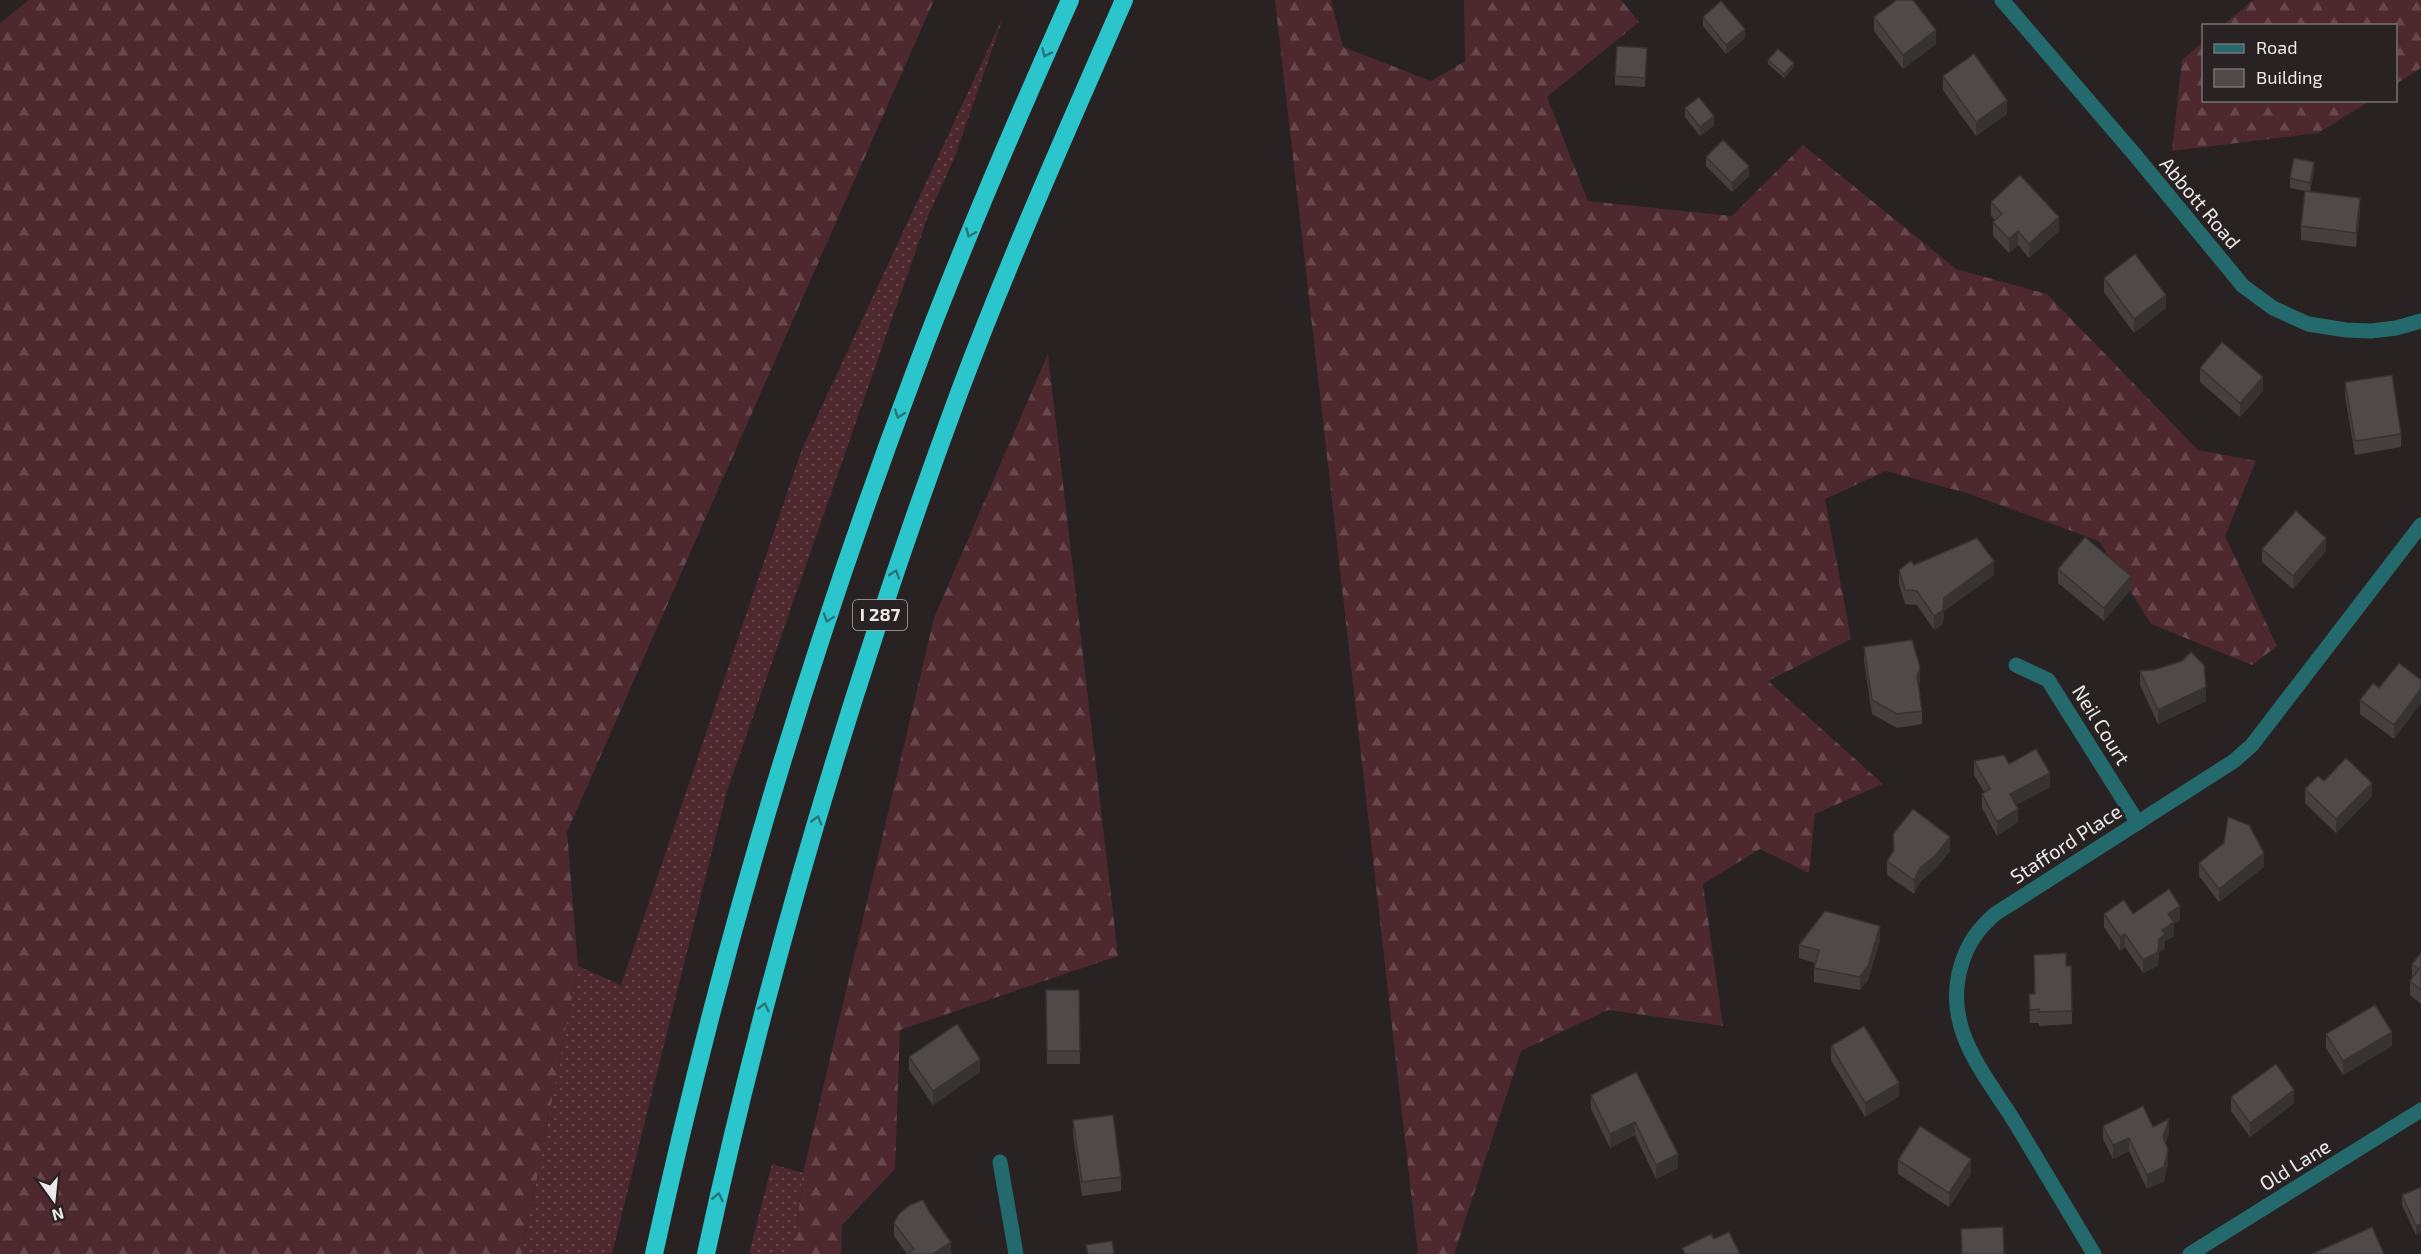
<svg xmlns="http://www.w3.org/2000/svg" width="2421" height="1254" font-family="'Exo 2',sans-serif">
	<style>
		.grass { fill: url(#grass-dots) }
		.forest { fill: url(#forest-firs) }
		.lines { fill: none; stroke-linecap: round; stroke-linejoin: round }
		.street { stroke: #246a6c; stroke-width: 15 }
		.highway { stroke: #2bc6cc; stroke-width: 18 }
		.wall { fill: #453f3f }
		.shaded-wall { fill: #383333 }
		.building { fill: #504949; stroke: #383333; stroke-width: 1.5 }
		.oneway { stroke: #2a7477 }
		.labels { text-anchor: middle; stroke-width: 6; stroke-linejoin: round; paint-order: stroke }
		.shield { fill: #282222; stroke: #b3adad; stroke-width: 1.5 }
		.shield-label { font-size: 18px; font-weight: bold; fill: #eee9e9 }
		.street-label { font-size: 20px; fill: #eee9e9; stroke: #282222 }
	</style>
	<defs>
		<pattern id="grass-dots" width="8" height="8" patternUnits="userSpaceOnUse" patternTransform="scale(1.5)"><rect width="8" height="8" fill="#4d282e"/><path d="M2 2h.1M6 6h.1" fill="none" stroke="#67474c" stroke-width="1.8" stroke-linecap="round"/></pattern>
		<pattern id="forest-firs" width="22" height="20" patternUnits="userSpaceOnUse" patternTransform="scale(1.5)"><rect width="22" height="20" fill="#4d282e"/><path d="M5 1l3.5 6h-7zM16 11l3.5 6h-7z" fill="#67474c"/></pattern>
	</defs>
	<rect width="100%" height="100%" fill="#282222"/>
	<!-- grass -->
	<g class="grass">
		<path d="M1004,15L954,159L928,216L727,791L612,1254H522L578,966L621,985L802,449Z"/>
		<path d="M772,1164L803,1173L794,1254H749Z"/>
	</g>
	<!-- forest -->
	<g class="forest">
		<path d="M29,0H934L567,832L578,966L522,1254H0V23Z"/>
		<path d="M1275,0H1331L1343,47L1431,81L1465,61L1464,0H1621L1639,22L1547,97L1588,201L1732,216L1803,145L1956,269L2047,294L2198,450L2256,461L2225,536L2277,646L2252,665L2151,624L2099,541L1970,494L1886,471L1825,499L1851,639L1768,681L1883,784L1815,814L1809,873L1760,849L1703,884L1723,1026L1608,1010L1521,1051L1454,1254H1418Z"/>
		<path d="M2253,0H2421V68L2396,84V26L2223,25Z"/>
		<path d="M2203,42L2204,100L2370,101L2318,133L2172,151L2182,60Z"/>
		<path d="M1048,354L1118,956L900,1030L895,1169L842,1225L841,1254H794L803,1173L934,618Z"/>
	</g>
	<g class="lines">
		<!-- street -->
		<g class="street">
			<path d="M2002,0L2135,155L2243,286L2273,308L2308,324L2346,330L2371,331L2396,328L2421,321"/>
			<path d="M2016,665L2048,680L2138,823"/>
			<path d="M1000,1162L1016,1254"/>
			<path d="M2094,1254C2068,1211 2042,1167 2016,1124C1986,1075 1942,1029 1961,966C1967,944 1978,929 1995,914L2234,761L2252,745L2421,525"/>
			<path d="M2190,1254L2421,1110"/>
		</g>
		<!-- highway -->
		<g class="highway">
			<path d="M654,1254C719,955 806,661 914,374C961,248 1015,123 1070,0"/>
			<path d="M706,1254C769,961 855,674 959,393C1009,260 1067,130 1124,0"/>
		</g>
	</g>
	<!-- wall -->
	<g class="wall">
		<path d="M1703,17L1745,38L1726,54L1703,26Z"/>
		<path d="M1874,17L1936,44L1903,69L1874,31Z"/>
		<path d="M1647,58L1645,87L1615,85V76Z"/>
		<path d="M1768,60L1794,67L1784,78L1768,64Z"/>
		<path d="M1943,76L2007,114L1976,136L1943,90Z"/>
		<path d="M1685,108L1714,126L1700,136L1685,117Z"/>
		<path d="M1706,157L1749,176L1732,192L1706,166Z"/>
		<path d="M2314,171L2310,191L2360,212L2356,247L2301,240V226L2305,191L2290,188V178Z"/>
		<path d="M1991,202L2059,231L2029,258L2018,245L2009,253L1993,236V222L1995,220L1991,216Z"/>
		<path d="M2104,278L2166,308L2134,333L2104,292Z"/>
		<path d="M2200,368L2263,391L2240,417L2200,382Z"/>
		<path d="M2345,382L2401,434V447L2355,455L2345,396Z"/>
		<path d="M2262,549L2326,551L2293,589L2262,562Z"/>
		<path d="M1914,565L1994,575L1944,611L1943,624L1934,630L1917,605L1905,604L1899,584V570Z"/>
		<path d="M2058,569L2131,589L2104,621L2058,583Z"/>
		<path d="M1864,647L1920,680L1919,685L1922,711V724L1897,728L1872,714L1864,661Z"/>
		<path d="M2140,671L2206,701L2158,724L2140,685Z"/>
		<path d="M2379,688L2421,689V703L2394,739L2360,714V700Z"/>
		<path d="M1974,761L2009,764L2050,787L2016,805L2018,822L1997,836L1982,808V794L1984,792L1974,775Z"/>
		<path d="M2324,781L2372,796L2336,833L2305,803V789Z"/>
		<path d="M1893,834L1950,851L1936,868L1920,882L1914,894L1887,875V861L1893,852Z"/>
		<path d="M2199,863L2264,867L2219,902L2199,876Z"/>
		<path d="M2104,914H2133L2180,920L2174,924V936L2165,941V948L2159,952L2158,966L2143,973L2125,947L2120,951L2104,927Z"/>
		<path d="M1880,940L1868,980L1860,990L1814,982V968L1815,963L1799,958V945Z"/>
		<path d="M2421,953V1004L2410,995V981L2412,978V964Z"/>
		<path d="M2034,955L2066,966L2072,1011V1024L2039,1026V1023H2030L2029,994H2035Z"/>
		<path d="M1046,990H1079L1080,1064H1047Z"/>
		<path d="M2326,1034L2392,1046L2343,1075L2326,1048Z"/>
		<path d="M1831,1046L1899,1096L1865,1117L1831,1060Z"/>
		<path d="M909,1057L980,1072L933,1105L909,1070Z"/>
		<path d="M1636,1072L1678,1168L1656,1179L1635,1135L1610,1148L1591,1109V1095Z"/>
		<path d="M2231,1097L2294,1103L2250,1137L2231,1111Z"/>
		<path d="M1073,1120L1121,1177V1191L1082,1196L1073,1134Z"/>
		<path d="M2103,1126L2153,1127L2169,1133L2165,1144L2168,1163L2164,1181L2147,1189L2129,1151L2113,1159L2103,1139Z"/>
		<path d="M1898,1160L1971,1173L1949,1207L1898,1174Z"/>
		<path d="M2421,1187L2416,1235L2402,1205V1195Z"/>
		<path d="M894,1223L951,1254H907L894,1236Z"/>
	</g>
	<!-- shaded-wall -->
	<g class="shaded-wall">
		<path d="M1745,29V38L1726,54V45Z"/>
		<path d="M1936,30V44L1903,69V55Z"/>
		<path d="M1794,63V67L1784,78V74Z"/>
		<path d="M2007,100V114L1976,136V122Z"/>
		<path d="M1714,116V126L1700,136V127Z"/>
		<path d="M2314,162V171L2310,192V183Z"/>
		<path d="M1749,166V176L1732,192V183Z"/>
		<path d="M2360,198V212L2356,247V233Z"/>
		<path d="M2059,217V231L2029,258V244Z"/>
		<path d="M2018,231V245L2009,253V239Z"/>
		<path d="M2166,295V308L2134,333V319Z"/>
		<path d="M2263,377V391L2240,417V403Z"/>
		<path d="M2326,538V551L2293,589V576Z"/>
		<path d="M1994,561V575L1944,611L1943,624L1934,630V616L1944,598Z"/>
		<path d="M2131,576V589L2104,621V608Z"/>
		<path d="M1920,667V680L1917,690V676Z"/>
		<path d="M2206,687V701L2158,724V710Z"/>
		<path d="M2421,689V703L2394,739V725Z"/>
		<path d="M2050,773V787L2010,808V794Z"/>
		<path d="M2372,783V796L2336,833V819Z"/>
		<path d="M2018,809V822L1997,836V822Z"/>
		<path d="M1950,837V851L1936,868L1920,882L1914,894V880L1920,868Z"/>
		<path d="M2264,853V867L2219,902V889Z"/>
		<path d="M2180,906V920L2174,924V936L2165,941V948L2159,952L2158,966L2143,973V960L2159,939L2168,914Z"/>
		<path d="M1880,926V940L1868,980L1860,990V977Z"/>
		<path d="M2125,934V947L2120,951V937Z"/>
		<path d="M2392,1032V1046L2343,1075V1061Z"/>
		<path d="M980,1059V1072L933,1105V1091Z"/>
		<path d="M1899,1083V1096L1865,1117V1103Z"/>
		<path d="M2294,1090V1103L2250,1137V1123Z"/>
		<path d="M2169,1119V1133L2163,1151V1137Z"/>
		<path d="M1635,1122V1135L1610,1148V1134Z"/>
		<path d="M2129,1138V1151L2113,1159V1145Z"/>
		<path d="M2168,1150V1163L2164,1181L2147,1189V1175Z"/>
		<path d="M1678,1154V1168L1656,1179V1165Z"/>
		<path d="M1971,1159V1173L1949,1207V1193Z"/>
		<path d="M2421,1224V1233L2416,1235V1226Z"/>
		<path d="M951,1242V1254H933Z"/>
	</g>
	<!-- building -->
	<g class="building">
		<path d="M1897,0H1913L1936,30L1903,55L1874,17Z"/>
		<path d="M1721,1L1745,29L1726,45L1703,17Z"/>
		<path d="M1617,46L1647,48L1645,78L1615,76Z"/>
		<path d="M1778,49L1794,63L1784,74L1768,60Z"/>
		<path d="M1974,54L2007,100L1976,122L1943,76Z"/>
		<path d="M1699,97L1714,116L1700,127L1685,108Z"/>
		<path d="M1723,140L1749,166L1732,183L1706,157Z"/>
		<path d="M2294,158L2314,162L2310,183L2290,178Z"/>
		<path d="M2020,175L2059,217L2029,244L2018,231L2009,239L1993,222L2002,214L1991,202Z"/>
		<path d="M2305,191L2360,198L2356,233L2301,226Z"/>
		<path d="M2135,254L2166,295L2134,319L2104,278Z"/>
		<path d="M2222,342L2263,377L2240,403L2200,368Z"/>
		<path d="M2392,375L2401,434L2355,441L2345,382Z"/>
		<path d="M2296,511L2326,538L2293,576L2262,549Z"/>
		<path d="M2085,537L2131,576L2104,608L2058,569Z"/>
		<path d="M1977,538L1994,561L1944,598L1943,610L1934,616L1917,591L1905,590L1899,570L1911,561L1914,565Z"/>
		<path d="M1912,640L1920,667L1917,676L1922,711L1897,714L1872,700L1864,647Z"/>
		<path d="M2191,652L2204,665L2206,687L2158,710L2140,671L2153,670L2182,661Z"/>
		<path d="M2399,663L2421,680V689L2394,725L2360,700L2373,683L2379,688Z"/>
		<path d="M2036,749L2050,773L2010,794L2018,809L1997,822L1982,794L1990,789L1974,761L2004,755L2009,764Z"/>
		<path d="M2346,758L2372,783L2336,819L2305,789L2318,776L2324,781Z"/>
		<path d="M1913,809L1950,837L1936,855L1920,868L1914,880L1887,861L1894,850L1893,834Z"/>
		<path d="M2228,817L2249,825L2264,853L2219,889L2199,863L2224,843Z"/>
		<path d="M2169,889L2180,906L2168,914L2174,922L2162,930L2165,934L2159,939L2158,952L2143,960L2125,934L2120,937L2104,914L2124,900L2133,914Z"/>
		<path d="M1825,911L1880,926L1868,966L1860,977L1814,968L1819,950L1799,945Z"/>
		<path d="M2066,953V966H2071L2072,1011L2039,1012V1009L2030,1010L2029,994H2035L2034,955Z"/>
		<path d="M2421,953V990L2410,981L2419,969L2412,964Z"/>
		<path d="M1046,990H1079L1080,1051H1047Z"/>
		<path d="M2375,1005L2392,1032L2343,1061L2326,1034Z"/>
		<path d="M957,1024L980,1059L933,1091L909,1057Z"/>
		<path d="M1864,1026L1899,1083L1865,1103L1831,1046Z"/>
		<path d="M2276,1064L2294,1090L2250,1123L2231,1097Z"/>
		<path d="M1636,1072L1678,1154L1656,1165L1635,1122L1610,1134L1591,1095Z"/>
		<path d="M2143,1106L2153,1127L2169,1119L2163,1137L2168,1150L2164,1167L2147,1175L2129,1138L2113,1145L2103,1126Z"/>
		<path d="M1113,1115L1121,1177L1082,1182L1073,1120Z"/>
		<path d="M1920,1126L1971,1159L1949,1193L1898,1160Z"/>
		<path d="M2421,1187V1224L2416,1226L2402,1195Z"/>
		<path d="M923,1200L930,1213L951,1242L933,1254H907L914,1249L894,1223L899,1214L910,1205Z"/>
		<path d="M2003,1227L2004,1254H1962L1961,1229Z"/>
		<path d="M2372,1227L2384,1254H2312Z"/>
		<path d="M1729,1232L1740,1254H1685L1682,1248L1711,1234L1714,1239Z"/>
		<path d="M1112,1241L1114,1254H1088L1086,1245Z"/>
	</g>
	<!-- one-way arrows -->
	<defs><path id="oneway-chevron" d="M-2-3.5L2.5 0L-2 3.5" fill="none" stroke-width="1.6" stroke-linecap="round" stroke-linejoin="round" transform="scale(1.5)"/></defs>
	<g class="oneway">
		<use href="#oneway-chevron" transform="translate(1046 53) rotate(114)"/>
		<use href="#oneway-chevron" transform="translate(970 233) rotate(113)"/>
		<use href="#oneway-chevron" transform="translate(899 414) rotate(110)"/>
		<use href="#oneway-chevron" transform="translate(895 574) rotate(-71)"/>
		<use href="#oneway-chevron" transform="translate(828 618) rotate(108)"/>
		<use href="#oneway-chevron" transform="translate(817 820) rotate(-74)"/>
		<use href="#oneway-chevron" transform="translate(764 1007) rotate(-76)"/>
		<use href="#oneway-chevron" transform="translate(718 1197) rotate(-77)"/>
	</g>
	<g class="labels">
		<!-- shield labels -->
		<rect class="shield" x="853" y="600" width="54" height="30" rx="4.5"/>
		<g class="shield-label">
			<text x="880" y="621">I 287</text>
		</g>
		<!-- street labels -->
		<g class="street-label">
			<text transform="translate(2200 203) rotate(50)" y="7">Abbott Road</text>
			<text transform="translate(2101 725) rotate(58)" y="7">Neil Court</text>
			<text transform="translate(2066 844) rotate(-33)" y="7">Stafford Place</text>
			<text transform="translate(2295 1165) rotate(-32)" y="7">Old Lane</text>
		</g>
	</g>
	<!-- legend -->
	<rect x="2202" y="24" width="195" height="78" fill="#282222" stroke="#777272" stroke-width="1.5"/>
	<rect x="2214" y="44" width="30" height="9" fill="#246a6c" stroke="#777272" stroke-width="1.5"/>
	<text x="2256" y="54" font-size="18" fill="#eee9e9">Road</text>
	<rect x="2214" y="69" width="30" height="18" fill="#504949" stroke="#777272" stroke-width="1.5"/>
	<text x="2256" y="84" font-size="18" fill="#eee9e9">Building</text>
	<!-- north arrow -->
	<g transform="translate(54 1200) rotate(165)" stroke="#282222" stroke-width="4.5" paint-order="stroke">
	<path d="M0-4.5L10 22L0 15L-10 22Z" fill="#eee9e9"/>
	<text y="-9" font-size="16" font-weight="bold" text-anchor="middle" fill="#eee9e9">N</text>
	</g>
</svg>
